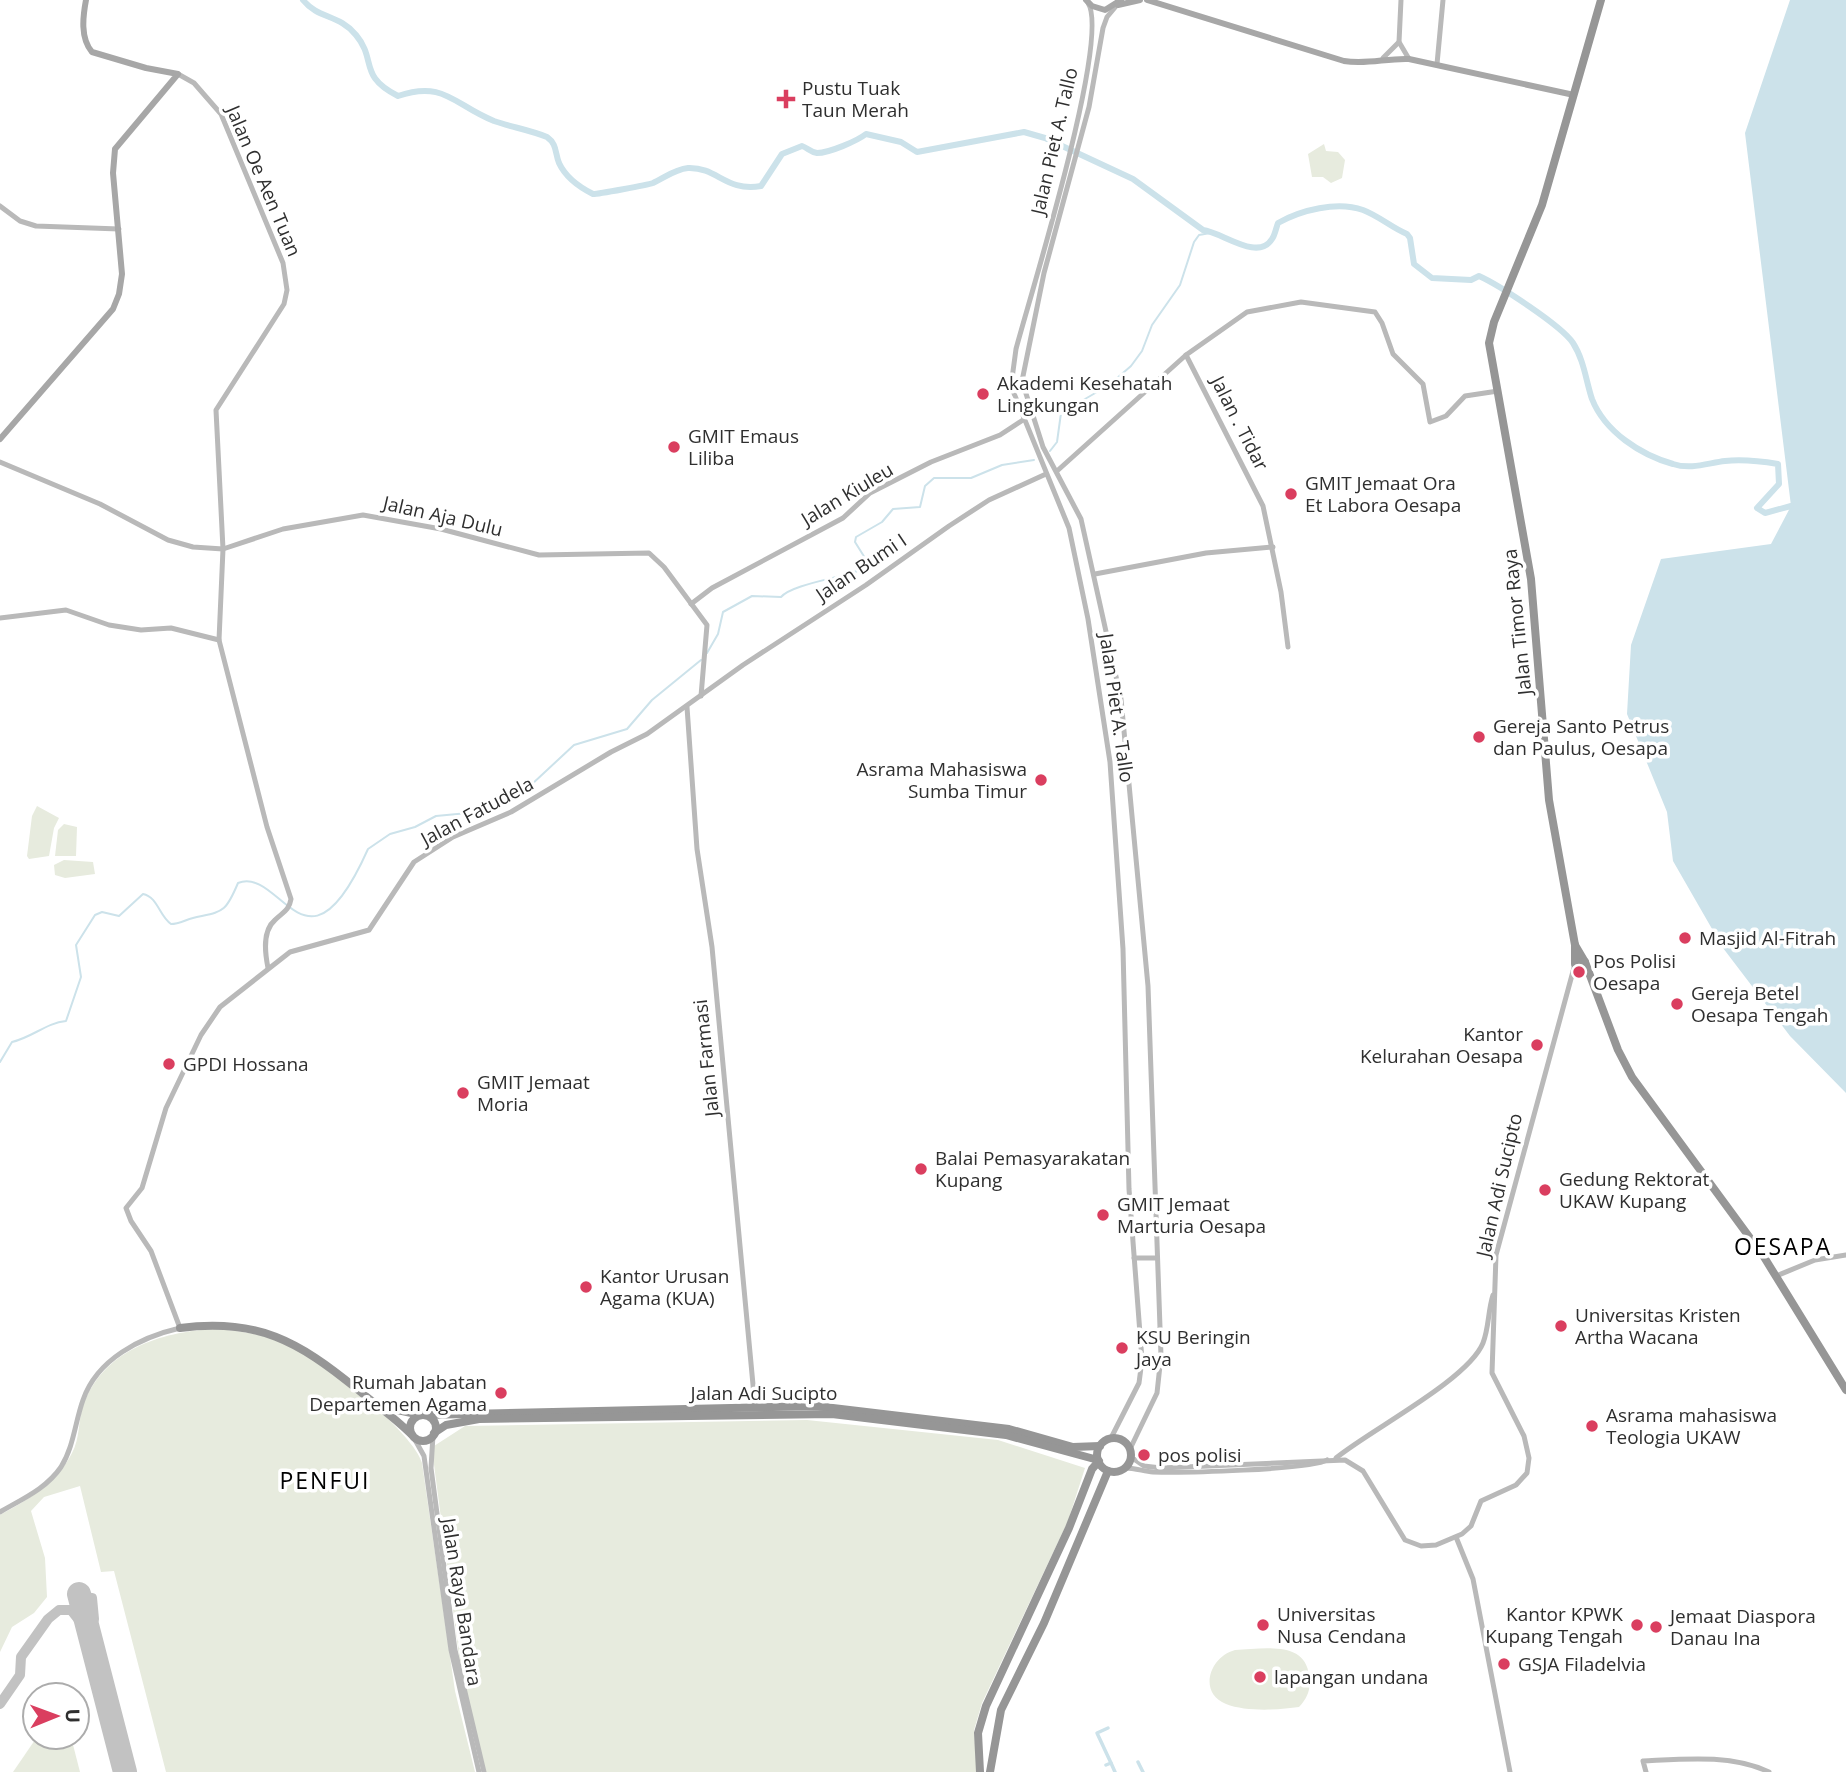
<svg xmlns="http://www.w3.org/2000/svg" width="1846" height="1772" font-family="'Open Sans',sans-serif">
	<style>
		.green { fill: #e7ebde }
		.water { fill: #cce2ea }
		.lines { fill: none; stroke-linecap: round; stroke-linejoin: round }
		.stream { stroke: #cce2ea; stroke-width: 2 }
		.canal { stroke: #cce2ea; stroke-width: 3.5 }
		.river { stroke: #cce2ea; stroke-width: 6 }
		.taxiway { stroke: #c2c2c2; stroke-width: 10 }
		.runway { stroke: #c2c2c2; stroke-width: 24 }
		.secondary { stroke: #b9b9b9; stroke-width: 5 }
		.primary { stroke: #a7a7a7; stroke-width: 6 }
		.highway { stroke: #969696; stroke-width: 8 }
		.poi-dot { fill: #da3e5f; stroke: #fff; stroke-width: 2.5 }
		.labels { text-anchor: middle; stroke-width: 7; stroke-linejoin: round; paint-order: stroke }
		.poi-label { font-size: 19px; fill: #2f2f2f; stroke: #fff; text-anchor: start }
		.street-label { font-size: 19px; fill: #2f2f2f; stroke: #fff }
		.quarter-label { font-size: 23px; letter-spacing: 2px; fill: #000; stroke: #fff }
	</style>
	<rect width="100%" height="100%" fill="#fff"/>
	<!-- green -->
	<g class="green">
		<path d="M1324,144L1326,151L1338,152L1345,160L1342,178L1331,183L1323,177H1312L1308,154Z"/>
		<path d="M37,806L59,818L54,828L49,856L29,859L27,856L32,816Z"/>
		<path d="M64,824L77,827L76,856H55L58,830Z"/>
		<path d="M64,860L93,862L95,874L65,878L55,875L54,865Z"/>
		<path d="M214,1329C245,1331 274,1336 302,1351C329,1364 415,1435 422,1463L455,1691L475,1772H166L114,1571L101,1572L80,1486L44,1497L31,1511L45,1558L47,1597L34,1613L12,1627L0,1652V1515C29,1499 56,1484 72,1453C80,1439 78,1421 83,1406C103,1350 160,1332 214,1329Z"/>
		<path d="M807,1420L998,1440L1085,1468L1068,1521L982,1703L974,1730L977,1772H486L461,1671L433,1457L434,1446L465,1426Z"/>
		<path d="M1235,1650C1262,1649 1306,1640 1309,1676C1311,1689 1308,1697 1299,1707C1279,1710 1246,1712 1226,1704C1198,1693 1209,1657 1235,1650Z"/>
		<path d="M37,1737H71L80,1772H13Z"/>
	</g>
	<!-- water -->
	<path class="water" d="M1790,0H1846V1093L1790,1036L1723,948L1673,861L1667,812L1627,714L1631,645L1661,559L1771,544L1791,506L1745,133Z"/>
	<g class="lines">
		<!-- stream -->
		<g class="stream">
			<path d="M1050,451L1057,442L1061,413L1109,385L1131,366L1142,351L1152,325L1180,285L1194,242L1199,235L1216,232"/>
			<path d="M707,653L718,634L723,612L752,596L781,597C792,584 841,578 860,570L865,558L855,542L856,537L882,522L893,509L920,507L925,486L934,478H971L1002,465L1034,460"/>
			<path d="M0,1062L12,1042C33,1037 46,1023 66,1021L81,977L76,945L95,915L102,912L119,916L143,894C158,897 159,916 171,924C179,924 185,920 193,918C223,911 225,914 238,883C282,866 306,988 368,849L390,834L415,827L436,816L468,813L499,794L531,785L574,745L627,729L652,700L701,660"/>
		</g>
		<!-- canal -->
		<g class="canal">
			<path d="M1108,1728L1097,1733L1111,1763"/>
			<path d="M1138,1762L1143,1772"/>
			<path d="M1106,1765L1111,1763L1115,1772"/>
		</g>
		<!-- river -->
		<path class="river" d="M303,0C318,19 339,14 356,35C377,60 358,76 398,96C444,80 454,105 494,121C511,127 530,130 547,137C557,144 555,153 559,163C566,178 579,187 593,194C599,194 647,185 653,183C664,178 675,169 688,168C718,167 725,192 761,186L782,154L802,146C808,148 810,152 817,153C829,153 857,141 866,134L901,142L917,152L1024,132L1045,138L1133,179L1203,230C1222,232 1258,262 1272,239C1275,235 1276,228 1278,223C1301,210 1337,201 1363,210C1379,216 1392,228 1407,234L1410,238L1414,264L1432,278L1471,280L1479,276C1499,285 1562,326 1573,343C1584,360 1586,381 1592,399C1605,432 1641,455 1673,464C1691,470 1708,463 1725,461C1743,459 1760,461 1778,464L1779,484L1757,508L1765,513L1791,506"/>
		<!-- taxiway -->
		<g class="taxiway">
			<path d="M76,1612L80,1597L92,1598L94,1619L89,1633"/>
			<path d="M0,1704L20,1675L21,1657L48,1619L59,1610H71L89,1633"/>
		</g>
		<!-- runway -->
		<path class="runway" d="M79,1594L125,1772"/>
		<!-- secondary -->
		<g class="secondary">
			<path d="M1401,0L1399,42L1409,59"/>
			<path d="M1088,3C1111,38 1030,296 1016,349L1011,386L1069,528L1088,619L1110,762L1123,949L1129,1189L1142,1360L1139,1383L1111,1438"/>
			<path d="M1117,5L1107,17L1103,28L1089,107L1044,273L1022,381L1043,447L1081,519L1121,699L1148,986L1161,1356L1157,1393L1130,1449"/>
			<path d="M1383,58L1399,42"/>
			<path d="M1437,64L1443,0"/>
			<path d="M178,74L194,83L221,114L283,263L287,290L284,304L216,410L223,549L219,640L267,827L291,899C289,911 283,912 275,920C262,931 265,953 268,968"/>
			<path d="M0,206L20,221L36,226L119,229"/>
			<path d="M1186,355L1263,506L1281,592L1288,647"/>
			<path d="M0,462L100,504L168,540L193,547L223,549L283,529L363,515L441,529L539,555L649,553L664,567L707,625L701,696"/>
			<path d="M1057,471L1186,355L1247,312L1301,302L1375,312L1382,323L1393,354L1423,384L1430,422L1446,416L1465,396L1498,391"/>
			<path d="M1095,574L1206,553L1273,547"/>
			<path d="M691,604L712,588L843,518L870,493L931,462L1000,435L1023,420"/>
			<path d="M0,618L66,610L109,625L141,630L171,628L219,640"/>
			<path d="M687,707L697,849L712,947L755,1406"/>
			<path d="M1134,1258H1157"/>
			<path d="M1776,1276L1815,1260L1846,1255"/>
			<path d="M433,1435L431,1468L455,1650L484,1772"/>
			<path d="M414,1438L424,1456L451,1650L479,1772"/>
			<path d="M1131,1457L1144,1466L1161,1468L1345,1460L1363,1471L1405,1540L1421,1546L1436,1545L1462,1534L1471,1526L1481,1501L1516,1485L1527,1473L1529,1458L1524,1436L1492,1373L1496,1255L1575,964"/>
			<path d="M1336,1458C1370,1430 1468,1380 1483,1343C1489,1328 1488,1310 1493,1295"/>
			<path d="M1125,1468C1135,1468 1143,1471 1153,1472C1178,1473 1311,1470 1327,1460"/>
			<path d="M0,1512C22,1499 46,1489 61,1467C74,1446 75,1422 83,1400C97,1359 141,1337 180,1328L151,1251L131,1221L126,1208L142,1188L166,1108L201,1035L220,1007L290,952L369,930L414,862L453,837L511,812L611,752L647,734L743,665L866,585L949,526L989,500L1046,474"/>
			<path d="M1456,1537L1473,1579L1510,1772"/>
			<path d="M1646,1772L1643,1761C1684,1759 1731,1754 1769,1772"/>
		</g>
		<!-- primary -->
		<g class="primary">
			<path d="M1086,0L1092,6L1105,10L1121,0"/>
			<path d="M1147,0L1344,61C1367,65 1386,58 1409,59L1574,95"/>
			<path d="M1118,5L1140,0"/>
			<path d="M0,439L113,309L119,294L122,274L113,173L115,149L178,74L146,68L92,52C80,38 83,16 86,0"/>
		</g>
		<!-- highway -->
		<g class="highway">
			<path d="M1601,0L1542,205L1494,322L1489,343L1531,579L1549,800L1575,945L1585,962L1618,1050L1632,1077L1764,1257L1846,1390"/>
			<path d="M1575,945V964L1585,962"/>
			<path d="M180,1328C258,1318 298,1341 357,1389C375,1404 394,1417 411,1434"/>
			<path d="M383,1407L421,1415"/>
			<path d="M424,1415L816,1406L1009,1429L1073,1447L1100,1446"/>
			<circle cx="423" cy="1428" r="13"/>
			<path d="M434,1433L446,1425L479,1419L832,1414L1006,1435L1098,1460"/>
			<circle cx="1114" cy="1455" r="17"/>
			<path d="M980,1772L978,1733L986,1706L1069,1528L1092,1469L1099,1461"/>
			<path d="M990,1772L1001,1710L1044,1623L1108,1471"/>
		</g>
	</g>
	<!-- markers -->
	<g class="poi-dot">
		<path d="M782.5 88.5h7v7h7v7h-7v7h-7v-7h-7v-7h7z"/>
		<circle cx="983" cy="394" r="7"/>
		<circle cx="674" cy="447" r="7"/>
		<circle cx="1291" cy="494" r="7"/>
		<circle cx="1479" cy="737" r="7"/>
		<circle cx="1041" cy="780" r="7"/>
		<circle cx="1685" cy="938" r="7"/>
		<circle cx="1579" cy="972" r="7"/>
		<circle cx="1677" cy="1004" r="7"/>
		<circle cx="1537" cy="1045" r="7"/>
		<circle cx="169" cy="1064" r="7"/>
		<circle cx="463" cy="1093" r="7"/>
		<circle cx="921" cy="1169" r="7"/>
		<circle cx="1545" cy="1190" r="7"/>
		<circle cx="1103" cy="1215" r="7"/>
		<circle cx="586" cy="1287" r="7"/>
		<circle cx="1561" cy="1326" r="7"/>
		<circle cx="1122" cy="1348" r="7"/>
		<circle cx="501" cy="1393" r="7"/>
		<circle cx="1592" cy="1426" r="7"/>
		<circle cx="1144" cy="1455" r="7"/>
		<circle cx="1263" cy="1625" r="7"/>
		<circle cx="1637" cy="1625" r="7"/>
		<circle cx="1656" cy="1627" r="7"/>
		<circle cx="1504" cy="1664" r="7"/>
		<circle cx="1260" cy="1677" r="7"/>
	</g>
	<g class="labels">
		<!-- poi labels -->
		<g class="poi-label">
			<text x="802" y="95">Pustu Tuak<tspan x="802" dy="22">Taun Merah</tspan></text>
			<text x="997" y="390">Akademi Kesehatah<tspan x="997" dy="22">Lingkungan</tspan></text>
			<text x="688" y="443">GMIT Emaus<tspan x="688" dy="22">Liliba</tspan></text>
			<text x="1305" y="490">GMIT Jemaat Ora<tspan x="1305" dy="22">Et Labora Oesapa</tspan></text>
			<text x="1493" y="733">Gereja Santo Petrus<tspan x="1493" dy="22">dan Paulus, Oesapa</tspan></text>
			<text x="1027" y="776" text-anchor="end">Asrama Mahasiswa<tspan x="1027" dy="22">Sumba Timur</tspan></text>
			<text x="1699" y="945">Masjid Al-Fitrah</text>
			<text x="1593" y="968">Pos Polisi<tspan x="1593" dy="22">Oesapa</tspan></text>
			<text x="1691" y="1000">Gereja Betel<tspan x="1691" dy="22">Oesapa Tengah</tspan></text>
			<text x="1523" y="1041" text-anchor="end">Kantor<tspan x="1523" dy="22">Kelurahan Oesapa</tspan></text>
			<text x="183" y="1071">GPDI Hossana</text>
			<text x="477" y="1089">GMIT Jemaat<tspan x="477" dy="22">Moria</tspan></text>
			<text x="935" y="1165">Balai Pemasyarakatan<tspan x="935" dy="22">Kupang</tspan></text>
			<text x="1559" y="1186">Gedung Rektorat<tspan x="1559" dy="22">UKAW Kupang</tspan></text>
			<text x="1117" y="1211">GMIT Jemaat<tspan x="1117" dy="22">Marturia Oesapa</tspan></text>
			<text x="600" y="1283">Kantor Urusan<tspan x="600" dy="22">Agama (KUA)</tspan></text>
			<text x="1575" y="1322">Universitas Kristen<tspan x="1575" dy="22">Artha Wacana</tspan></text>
			<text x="1136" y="1344">KSU Beringin<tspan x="1136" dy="22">Jaya</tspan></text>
			<text x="487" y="1389" text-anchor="end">Rumah Jabatan<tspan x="487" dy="22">Departemen Agama</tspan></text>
			<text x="1606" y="1422">Asrama mahasiswa<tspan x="1606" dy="22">Teologia UKAW</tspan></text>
			<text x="1158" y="1462">pos polisi</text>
			<text x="1277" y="1621">Universitas<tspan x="1277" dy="22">Nusa Cendana</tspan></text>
			<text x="1623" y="1621" text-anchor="end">Kantor KPWK<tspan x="1623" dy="22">Kupang Tengah</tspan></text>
			<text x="1670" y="1623">Jemaat Diaspora<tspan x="1670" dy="22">Danau Ina</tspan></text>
			<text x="1518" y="1671">GSJA Filadelvia</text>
			<text x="1274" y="1684">lapangan undana</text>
		</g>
		<!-- street labels -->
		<g class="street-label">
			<text transform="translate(1054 141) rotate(-77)" y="7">Jalan Piet A. Tallo</text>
			<text transform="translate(264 181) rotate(67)" y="7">Jalan Oe Aen Tuan</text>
			<text transform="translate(1240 423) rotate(63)" y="7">Jalan . Tidar</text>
			<text transform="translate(847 494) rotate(-31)" y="7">Jalan Kiuleu</text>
			<text transform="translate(443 516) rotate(13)" y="7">Jalan Aja Dulu</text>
			<text transform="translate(861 567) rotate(-34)" y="7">Jalan Bumi I</text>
			<text transform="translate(1517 622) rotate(-96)" y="7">Jalan Timor Raya</text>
			<text transform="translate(1117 708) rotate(82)" y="7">Jalan Piet A. Tallo</text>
			<text transform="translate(477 811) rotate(-28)" y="7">Jalan Fatudela</text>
			<text transform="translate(706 1058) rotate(-96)" y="7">Jalan Farmasi</text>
			<text transform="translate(1499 1185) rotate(-77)" y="7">Jalan Adi Sucipto</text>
			<text x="764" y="1400">Jalan Adi Sucipto</text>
			<text transform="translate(462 1602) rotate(81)" y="7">Jalan Raya Bandara</text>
		</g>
		<!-- quarter labels -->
		<g class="quarter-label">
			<text x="1783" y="1255">OESAPA</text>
			<text x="325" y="1489">PENFUI</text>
		</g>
	</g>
	<!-- north arrow -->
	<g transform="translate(56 1716) rotate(89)"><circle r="33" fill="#ffffff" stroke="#acacac" stroke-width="2"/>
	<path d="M0-5L12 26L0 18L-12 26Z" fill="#da3e5f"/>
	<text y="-10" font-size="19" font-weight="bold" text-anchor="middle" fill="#2f2f2f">U</text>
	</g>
</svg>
